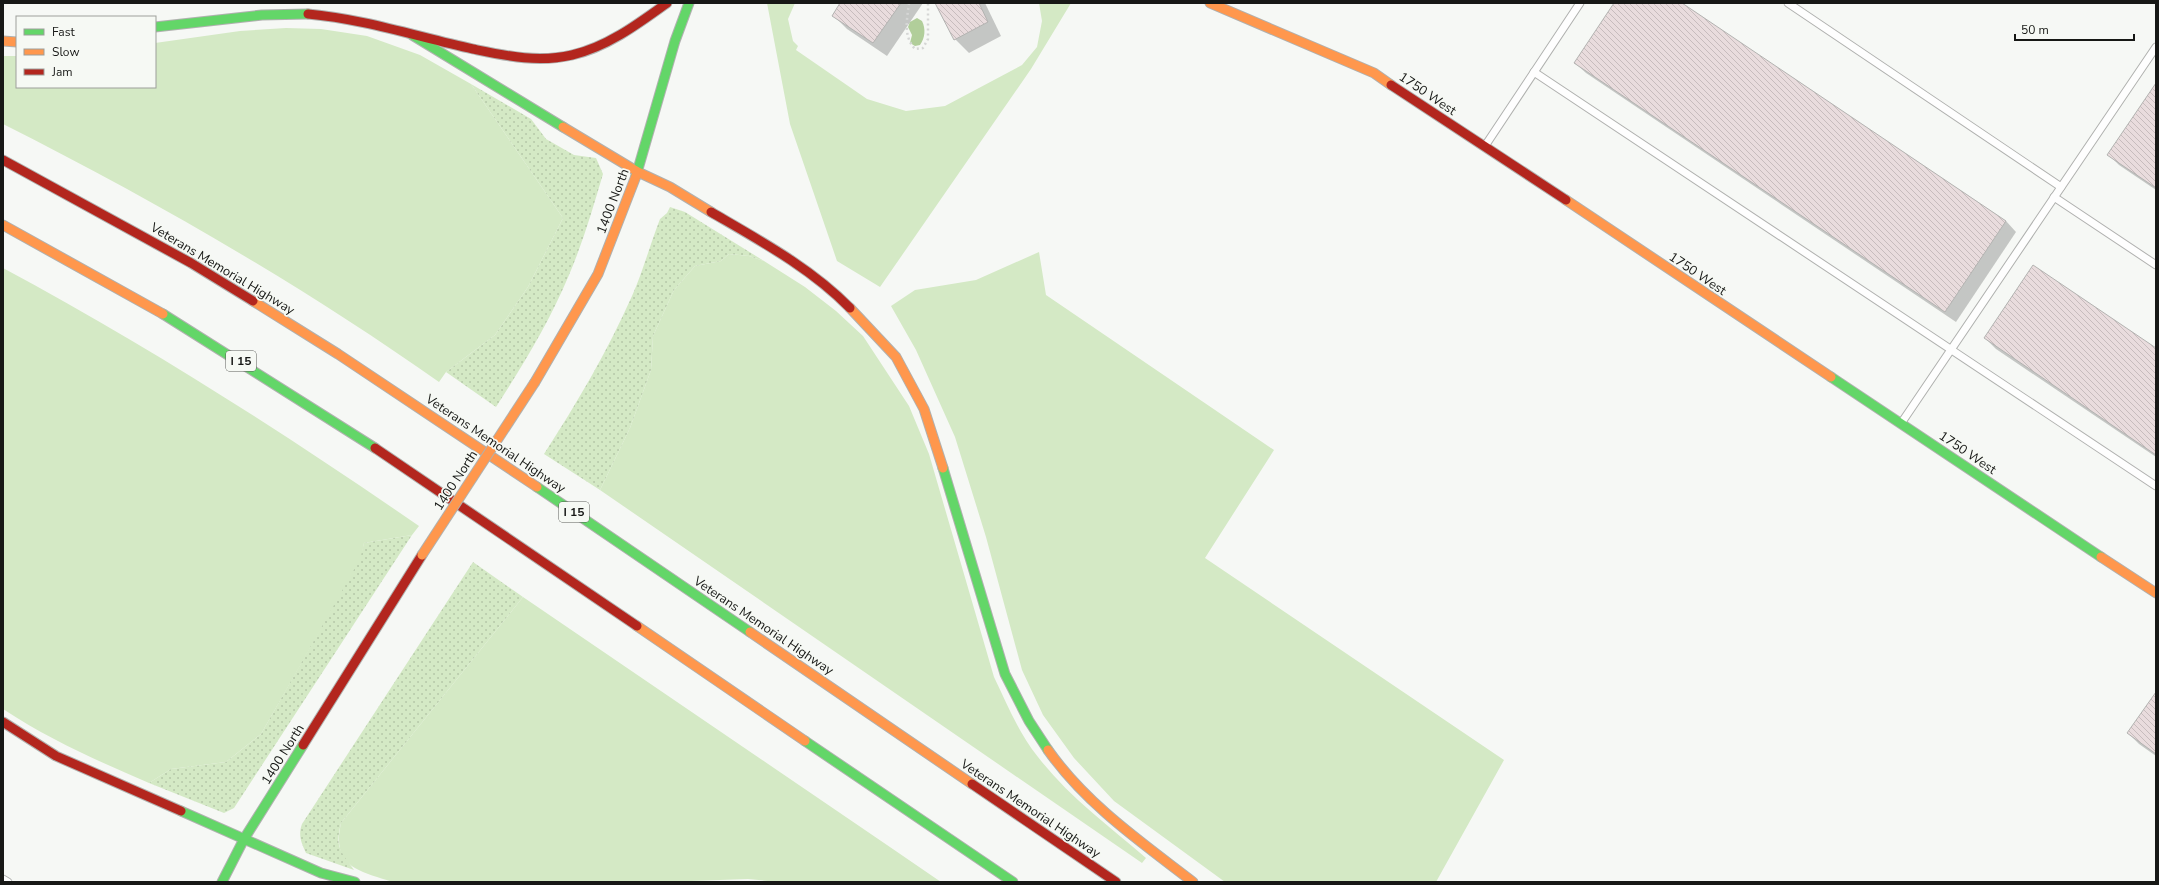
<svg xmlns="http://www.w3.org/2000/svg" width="2159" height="885" font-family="'Nunito Sans',sans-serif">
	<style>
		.grass { fill: #d4e9c5 }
		.garden { fill: url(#garden-dots) }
		.water { fill: #b1ce9a }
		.shadow { fill: #0003 }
		.building { fill: url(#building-back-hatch); stroke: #b3b3b1 }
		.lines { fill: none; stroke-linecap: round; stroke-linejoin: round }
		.lane-casing { stroke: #b0b1af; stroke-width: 9 }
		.fast-casing { stroke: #b0b1af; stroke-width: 11 }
		.slow-casing { stroke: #b0b1af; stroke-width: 11 }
		.jam-casing { stroke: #b0b1af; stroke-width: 11 }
		.path { stroke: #d5d6d5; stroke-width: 2.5; stroke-dasharray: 2 3; stroke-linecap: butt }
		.lane { stroke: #fefefe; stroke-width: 7 }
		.fast { stroke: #63d668; stroke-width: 9 }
		.slow { stroke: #ff974d; stroke-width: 9 }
		.jam { stroke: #b3261e; stroke-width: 9 }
		.slow-bridge-casing { stroke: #b0b1af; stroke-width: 11; stroke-linecap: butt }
		.slow-bridge { stroke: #ff974d; stroke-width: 9 }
		.labels { text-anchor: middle; stroke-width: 3.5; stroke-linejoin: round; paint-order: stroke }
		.shield { fill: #f6f9f4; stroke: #5a5c59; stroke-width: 1 }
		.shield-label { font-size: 12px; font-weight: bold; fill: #171816 }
		.street-label { font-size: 13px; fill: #171816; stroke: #f6f9f4 }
	</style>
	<defs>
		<pattern id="garden-dots" width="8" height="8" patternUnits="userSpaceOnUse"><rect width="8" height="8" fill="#d4e9c5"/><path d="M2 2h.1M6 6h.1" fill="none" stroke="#b5c7a8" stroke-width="1.8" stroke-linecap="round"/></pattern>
		<pattern id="building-back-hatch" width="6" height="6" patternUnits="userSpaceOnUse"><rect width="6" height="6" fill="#e9dcdd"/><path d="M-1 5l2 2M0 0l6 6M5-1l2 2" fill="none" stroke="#c7bcbd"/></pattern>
	</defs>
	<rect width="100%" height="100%" fill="#f6f8f5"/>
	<!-- grass -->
	<g class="grass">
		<path d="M767,3H795L788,19L793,41L798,46L796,50L867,99L906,111L945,106L1022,65L1037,47L1042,21L1039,3H1071L1031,69L880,287L837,261L790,124Z"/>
		<path d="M286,28L321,29L367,36L420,55L471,84L563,218L528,287L495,335L446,372L439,382C301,285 154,200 3,124V56H17V87H155V43L240,31Z"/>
		<path d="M1039,252L1046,295L1274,450L1205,558L1504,760L1436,882H1225L1114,801L1074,758L1043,715L1022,670L986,537L955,437L916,350L891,306L915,290L976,280Z"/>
		<path d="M729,254L749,256L764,261L805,287L836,311L863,336L909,406L929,454L994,677C1007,704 1019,734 1038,757C1068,796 1109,826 1146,858L1142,863L600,490L630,428L651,370L653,336L674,290L695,266L721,261Z"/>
		<path d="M3,268C147,345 284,433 419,526L412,535L364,543L361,559L261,734L226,762L171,769L149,783C98,761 50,740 3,709Z"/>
		<path d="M523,597L887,845L941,882H778L748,879L663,882H393C359,871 331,867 341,823Z"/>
	</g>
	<!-- garden -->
	<g class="garden">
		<path d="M471,84L531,119L546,139L574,155L596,158L603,174C593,208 583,242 569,275C550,321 523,365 496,407L446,372L495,335L528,287L563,218Z"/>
		<path d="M670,207L685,212L764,261L749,256L729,254L721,261L695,266L674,290L653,336L651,370L630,428L600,490L544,454C577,403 607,352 632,296C643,271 650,245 660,219L667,213Z"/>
		<path d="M412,535L234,808L224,813L149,783L171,769L226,762L261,734L360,559L364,543Z"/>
		<path d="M473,562L523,597L341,823C335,848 340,850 354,870L306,853C301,842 298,835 302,824Z"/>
	</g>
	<!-- water -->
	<path class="water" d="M917,18L922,21C926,29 925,38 920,45L915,46L910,43L912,35L908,27L910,22Z"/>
	<!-- shadow -->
	<g class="shadow">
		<path d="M841,3H923L887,56L847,29L833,15Z"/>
		<path d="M936,3H985L1001,36L969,53L955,39Z"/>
		<path d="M1615,3H1680L2006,221L2016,232L1956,322L1586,73L1575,63Z"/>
		<path d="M2156,85V190L2119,165L2109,155Z"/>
		<path d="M1985,338L2156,349V457L1996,349Z"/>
		<path d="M2156,706V756L2139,744L2128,733Z"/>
	</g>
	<!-- building -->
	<g class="building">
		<path d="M840,3H901L873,43L832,16Z"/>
		<path d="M935,3H979L988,22L954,40Z"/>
		<path d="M1614,3H1682L2006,221L1945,312L1574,63Z"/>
		<path d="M2156,83V188L2107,155Z"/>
		<path d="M2033,265L2156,348V455L1984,338Z"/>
		<path d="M2156,692V754L2127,733Z"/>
	</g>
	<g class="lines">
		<defs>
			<g id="lane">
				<path d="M1788,3L2061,187"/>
				<path d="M1534,72L2156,486"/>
				<path d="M1485,146L1580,3"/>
				<path d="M2054,197L2156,265"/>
				<path d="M1902,422L2156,47"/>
				<path d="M3,879L8,882"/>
			</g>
			<g id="fast">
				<path d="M155,27L262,15L308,14"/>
				<path d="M412,35L563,127"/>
				<path d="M636,176L675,41L689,3"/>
				<path d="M163,314L375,448"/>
				<path d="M1831,377L2101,557"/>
				<path d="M943,468L1005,674L1029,721L1048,750"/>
				<path d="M537,487L750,632"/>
				<path d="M805,741L1013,882"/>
				<path d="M181,811L321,873L355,882"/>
				<path d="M222,882L244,839L303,745"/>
			</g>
			<g id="slow">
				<path d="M1210,3L1374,73L1391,85"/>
				<path d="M3,41L17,42"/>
				<path d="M563,127L638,172L670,187L711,212"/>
				<path d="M1566,200L1831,377"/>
				<path d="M3,225L163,314"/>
				<path d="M253,301L338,354L537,487"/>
				<path d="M850,308L896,357L924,409L943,468"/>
				<path d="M535,382L598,274L636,176"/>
				<path d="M2101,557L2156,593"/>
				<path d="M637,626L805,741"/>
				<path d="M750,632L972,784"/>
				<path d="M1048,750C1086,804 1141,842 1193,882"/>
			</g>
			<g id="jam">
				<path d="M308,14C364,19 418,37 473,49C507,56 538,63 572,55C607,47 638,24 667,3"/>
				<path d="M1391,85L1566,200"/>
				<path d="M3,160L191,263L253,301"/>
				<path d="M711,212C759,240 811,268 850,308"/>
				<path d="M375,448L637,626"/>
				<path d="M3,722L56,756L181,811"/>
				<path d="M303,745L422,555"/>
				<path d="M972,784L1116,882"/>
			</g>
		</defs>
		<!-- lane casing -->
		<use href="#lane" class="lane-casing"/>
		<!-- fast casing -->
		<use href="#fast" class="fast-casing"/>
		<!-- slow casing -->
		<use href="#slow" class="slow-casing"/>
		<!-- jam casing -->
		<use href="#jam" class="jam-casing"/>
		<!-- path -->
		<path class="path" d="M909,3C907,20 903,36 915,49L923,48L928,39V3"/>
		<!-- lane -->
		<use href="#lane" class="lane"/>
		<!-- fast -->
		<use href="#fast" class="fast"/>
		<!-- slow -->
		<use href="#slow" class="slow"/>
		<!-- jam -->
		<use href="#jam" class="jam"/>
		<defs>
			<path id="slow-bridge" d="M422,555L535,382"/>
		</defs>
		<!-- slow-bridge casing -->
		<use href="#slow-bridge" class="slow-bridge-casing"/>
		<!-- slow-bridge -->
		<use href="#slow-bridge" class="slow-bridge"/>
	</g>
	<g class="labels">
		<!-- shield labels -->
		<g class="shield">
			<rect x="226" y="351" width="30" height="20" rx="3"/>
			<rect x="559" y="502" width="30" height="20" rx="3"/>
		</g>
		<g class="shield-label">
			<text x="241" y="365">I 15</text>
			<text x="574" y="516">I 15</text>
		</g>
		<!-- street labels -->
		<g class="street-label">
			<text transform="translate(1428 93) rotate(34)" y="5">1750 West</text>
			<text transform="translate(612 201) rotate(-69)" y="5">1400 North</text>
			<text transform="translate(223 268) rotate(31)" y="5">Veterans Memorial Highway</text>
			<text transform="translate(1698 273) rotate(34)" y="5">1750 West</text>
			<text transform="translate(496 443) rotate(34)" y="5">Veterans Memorial Highway</text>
			<text transform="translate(1968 452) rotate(34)" y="5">1750 West</text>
			<text transform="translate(455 480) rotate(-57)" y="5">1400 North</text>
			<text transform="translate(764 625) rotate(34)" y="5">Veterans Memorial Highway</text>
			<text transform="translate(282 754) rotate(-58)" y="5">1400 North</text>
			<text transform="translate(1031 808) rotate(34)" y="5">Veterans Memorial Highway</text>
		</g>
	</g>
	<!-- border -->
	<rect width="2159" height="885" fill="none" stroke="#171816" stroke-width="8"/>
	<!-- legend -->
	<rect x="16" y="16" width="140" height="72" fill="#f6f9f4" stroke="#9d9f9b"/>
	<rect x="24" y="29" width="20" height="6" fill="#63d668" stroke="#9d9f9b"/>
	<text x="52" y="36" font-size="12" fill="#171816">Fast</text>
	<rect x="24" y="49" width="20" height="6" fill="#ff974d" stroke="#9d9f9b"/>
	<text x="52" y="56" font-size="12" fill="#171816">Slow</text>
	<rect x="24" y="69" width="20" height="6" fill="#b3261e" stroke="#9d9f9b"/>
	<text x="52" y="76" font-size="12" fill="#171816">Jam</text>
	<!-- scale -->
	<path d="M2015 34v6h119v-6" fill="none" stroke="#171816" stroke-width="2"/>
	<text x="2021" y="34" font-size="12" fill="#171816" stroke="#f6f9f4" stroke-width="3" paint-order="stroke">50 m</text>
</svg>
